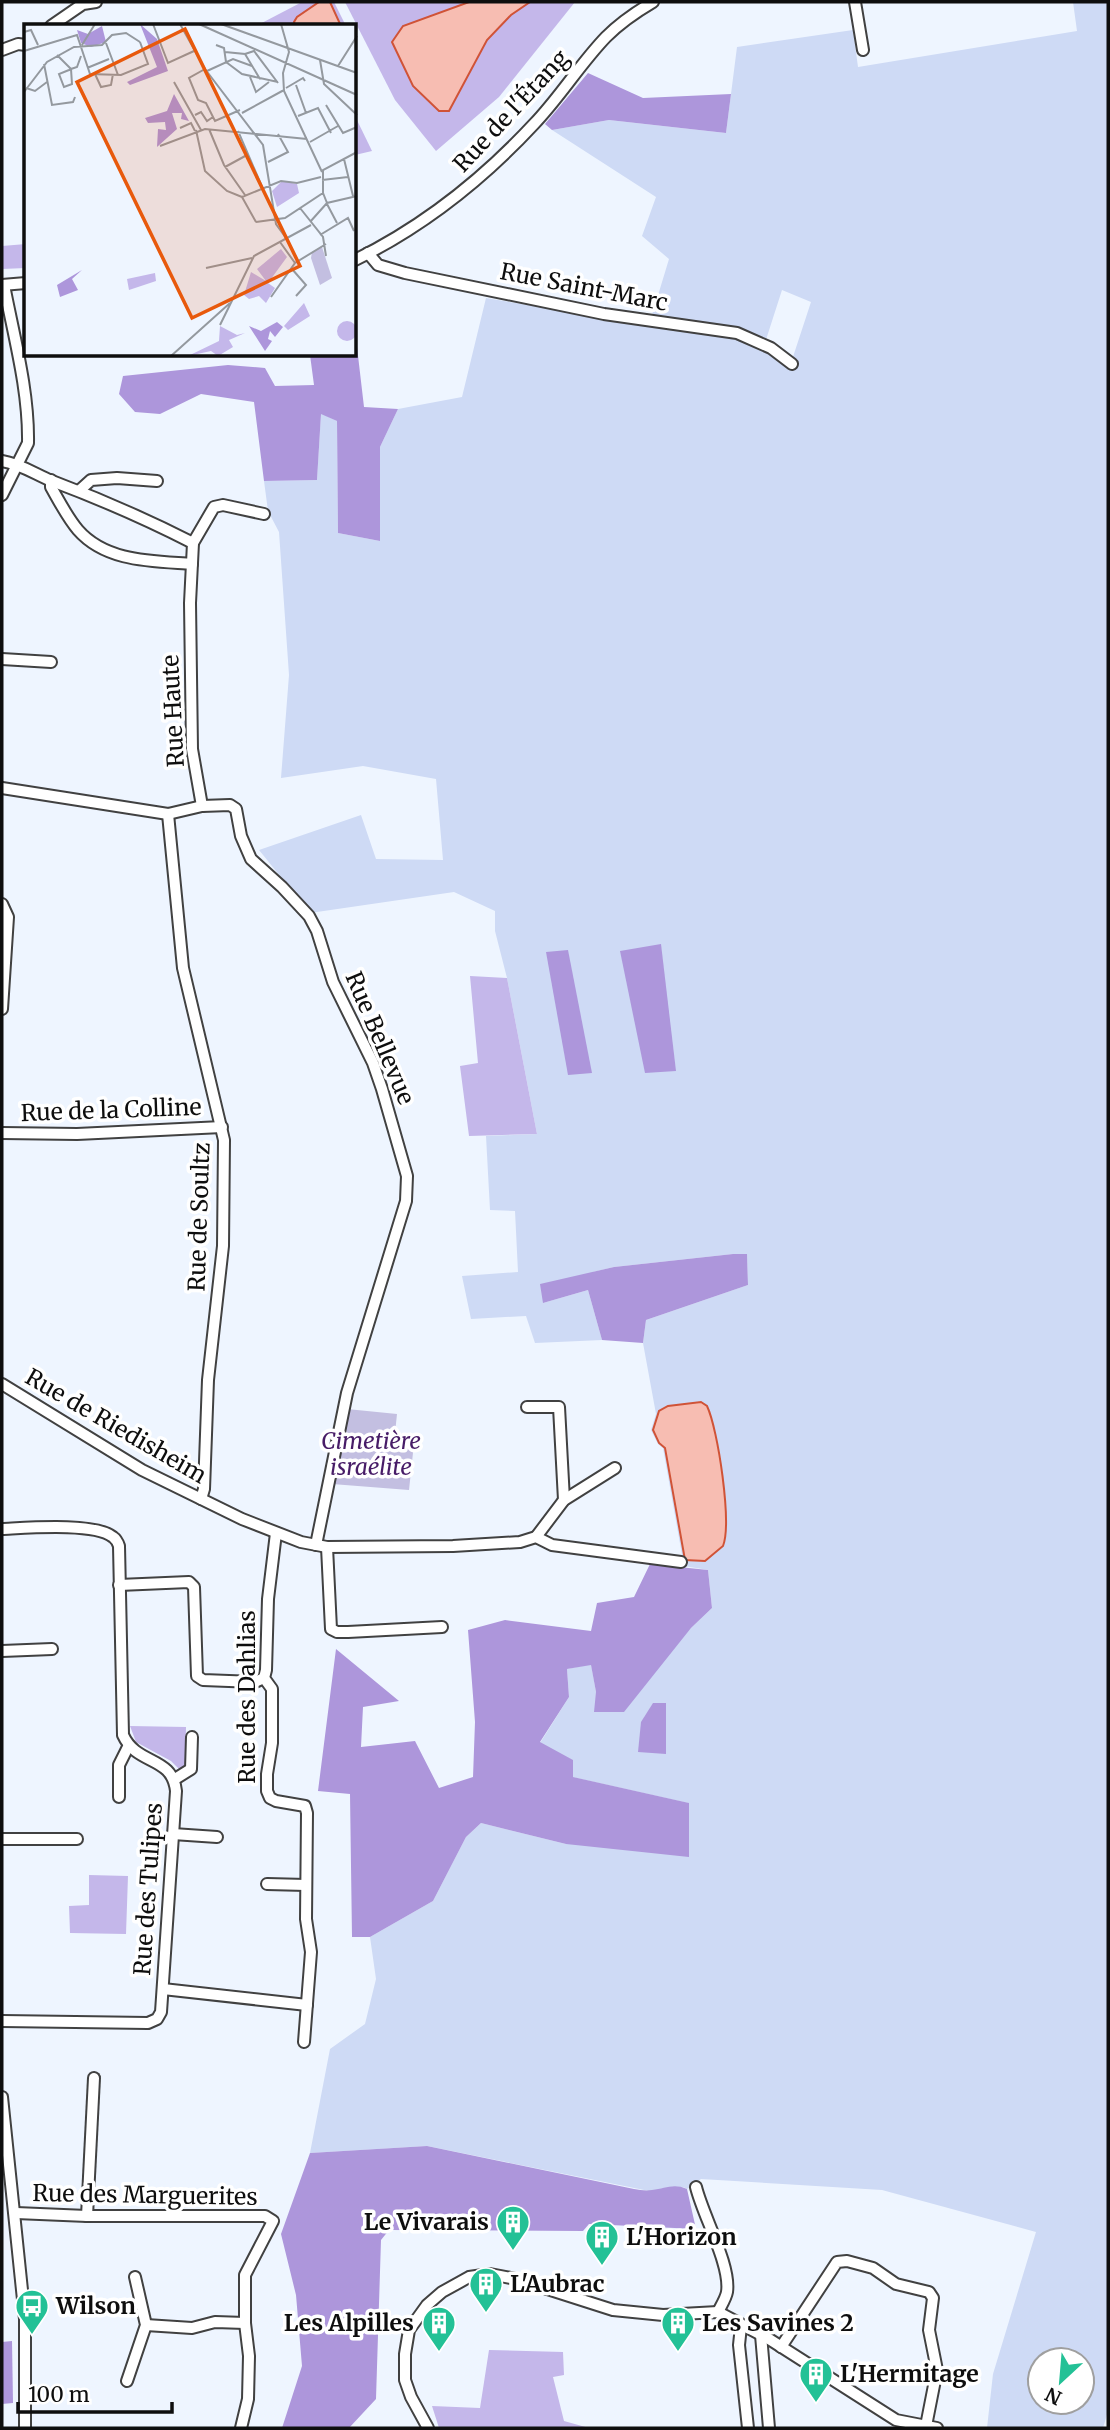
<svg xmlns="http://www.w3.org/2000/svg" width="1110" height="2430" font-family="Merriweather,serif">
	<style>
		.farmland { fill: #cedaf5; fill-rule: evenodd }
		.green { fill: #c4b7ea }
		.forest { fill: #ad96db }
		.cemetery { fill: #c3bfe1 }
		.water { fill: #f7bdb2; stroke: #d05337; stroke-width: 2 }
		.lines { fill: none; stroke-linecap: round; stroke-linejoin: round }
		.minor-casing { stroke: #414141; stroke-width: 14 }
		.minor { stroke: #fff; stroke-width: 10 }
		.labels { text-anchor: middle; stroke-width: 7; stroke-linejoin: round; paint-order: stroke }
		.street-label { font-size: 23px; fill: #0e0e0e; stroke: #fff }
		.park-label { font-size: 23px; font-style: italic; fill: #471c67; stroke: #fff }
		.poi-label { font-size: 23px; font-weight: bold; fill: #0e0e0e; stroke: #fff; text-anchor: start }
		.inset-road { fill: none; stroke: #94999f; stroke-width: 2 }
		.view { fill: #e8590c; fill-opacity: 0.15; stroke: #e8590c; stroke-width: 3.5 }
		.inset-edge { fill: none; stroke: #0e0e0e; stroke-width: 3.5 }
	</style>
	<rect width="100%" height="100%" fill="#eef5ff"/>
	<!-- farmland -->
	<path class="farmland" d="M1073,2H1108V2411L1103,2428H987L993,2374L1036,2232L882,2190L701,2179L687,2189L683,2187L649,2191L427,2146L310,2153L330,2049L365,2024L376,1979L370,1937L433,1901L466,1837L481,1823L566,1844L688,1803L572,1777V1760L540,1743L569,1697L567,1669L591,1664L596,1692L691,1628L712,1608L708,1570L684,1566L663,1448L658,1444L651,1430L656,1414L643,1343L646,1320L748,1285L747,1255L733,1254L614,1267L593,1272L543,1303L588,1290L602,1340L535,1343L526,1316L471,1319L462,1276L518,1272L515,1211L490,1210L486,1136L537,1134L507,978L495,931V911L454,892L310,913L259,850L361,815L376,859L443,860L436,779L363,766L281,778L289,675L279,532L268,511L264,481L317,480L321,413L337,421L338,533L380,541V447L398,409L462,397L486,298L649,325L669,259L642,236L656,197L552,130L609,120L726,133L737,47L853,30L858,67L1077,31ZM782,290L811,302L790,366L763,349ZM1040,2360H1082V2402H1040Z"/>
	<!-- green -->
	<g class="green">
		<path d="M302,2H334L346,26H256Z"/>
		<path d="M345,2H575L499,97L436,151L395,100Z"/>
		<path d="M355,116L372,151L355,155Z"/>
		<path d="M26,244V268L2,269V246Z"/>
		<path d="M470,976L507,978L537,1134L469,1136L460,1066L478,1063Z"/>
		<path d="M130,1726L186,1727L185,1769L182,1772L171,1761L136,1742Z"/>
		<path d="M89,1875L128,1876L126,1934L70,1933L69,1906L89,1905Z"/>
		<path d="M489,2350L563,2352L564,2375L553,2377L564,2421L589,2428H439L432,2406L480,2408Z"/>
	</g>
	<!-- forest -->
	<g class="forest">
		<path d="M588,73L643,98L731,94L726,133L609,120L552,130L545,124Z"/>
		<path d="M355,330L364,407L398,409L380,447V541L338,533L337,421L321,414L317,480L264,481L254,402L201,394L160,414L135,412L119,394L123,376L228,365L265,368L275,386L314,385L310,355H355Z"/>
		<path d="M661,944L676,1071L645,1073L620,951Z"/>
		<path d="M568,950L592,1073L568,1075L546,952Z"/>
		<path d="M733,1254H747L748,1285L646,1320L643,1343L602,1340L588,1290L543,1303L540,1284L614,1267Z"/>
		<path d="M650,1564L708,1570L712,1608L691,1628L624,1712H594L596,1692L591,1665L567,1669L569,1697L540,1742L573,1760V1777L689,1803V1857L566,1844L481,1823L466,1837L433,1901L370,1937H352L350,1794L318,1791L336,1649L399,1701L363,1707L361,1747L415,1741L439,1788L473,1777L475,1722L468,1630L505,1620L591,1631L597,1603L634,1597Z"/>
		<path d="M653,1703H666V1754L638,1752L641,1722Z"/>
		<path d="M427,2146L634,2189C640,2190 646,2191 652,2190C665,2189 673,2183 687,2189L696,2229L589,2224L583,2231L389,2230L381,2240L376,2399L349,2428H282L302,2366L296,2295L281,2234L310,2153Z"/>
		<path d="M12,2341L13,2403L2,2404V2342Z"/>
	</g>
	<!-- cemetery -->
	<path class="cemetery" d="M347,1409L397,1414L395,1433L415,1434L409,1490L332,1484Z"/>
	<!-- water -->
	<g class="water">
		<path d="M319,2H330L341,26H295L294,22L297,17Z"/>
		<path d="M469,2H530L511,15L487,40L449,111H439L413,86L392,42L403,26Z"/>
		<path d="M701,1402L707,1406C718,1429 732,1523 723,1546L705,1561L685,1560L665,1448L659,1443L653,1430L659,1411L668,1406Z"/>
	</g>
	<g class="lines">
		<defs>
			<g id="minor">
				<path d="M855,2L863,50"/>
				<path d="M51,26L83,4L96,2"/>
				<path d="M2,50L18,44L26,45"/>
				<path d="M368,253L378,265L405,273L604,314L737,333L771,348L792,364"/>
				<path d="M355,260C424,226 482,180 534,124C560,97 580,64 606,37C620,23 636,12 653,2"/>
				<path d="M2,285L26,283"/>
				<path d="M2,461C21,464 35,474 52,481C100,499 148,520 193,543"/>
				<path d="M51,480V487C59,501 67,517 78,530C106,562 152,561 192,564"/>
				<path d="M80,490L91,480L117,478L157,481"/>
				<path d="M2,495L28,443C29,391 14,337 4,285"/>
				<path d="M2,659L51,662"/>
				<path d="M2,788L168,814L202,806L230,805L236,809L241,836L251,859L282,887L309,916L317,931L333,982L373,1063L382,1089L407,1176L406,1201L347,1393L316,1545"/>
				<path d="M202,806L192,749L190,603L193,543L214,507L223,505L264,514"/>
				<path d="M168,814L183,968L224,1140L223,1246L208,1380L204,1489L201,1499"/>
				<path d="M2,904L8,917L2,1009"/>
				<path d="M2,1133L77,1134L222,1127"/>
				<path d="M2,1384L142,1470L242,1519L301,1542L327,1547L453,1546L520,1542L536,1537L552,1545L681,1562"/>
				<path d="M527,1407H559L564,1500"/>
				<path d="M2,1529C25,1528 95,1522 113,1537C116,1539 118,1543 119,1546L123,1735C137,1766 172,1755 176,1791L161,2012L157,2019L148,2023L2,2021"/>
				<path d="M276,1533L268,1599L266,1670L264,1678L272,1689V1743L267,1774V1791L270,1798L276,1801L305,1806L307,1813L306,1919L311,1952L304,2042"/>
				<path d="M536,1537L564,1500L615,1468"/>
				<path d="M327,1547L331,1629L337,1632H348L442,1627"/>
				<path d="M119,1585L189,1582L194,1587L197,1676L203,1680L255,1682L264,1678"/>
				<path d="M2,1651L52,1649"/>
				<path d="M175,1779L191,1769L192,1737"/>
				<path d="M119,1797V1765L128,1747"/>
				<path d="M173,1834L217,1837"/>
				<path d="M2,1839H77"/>
				<path d="M267,1884L306,1885"/>
				<path d="M163,1989L307,2005"/>
				<path d="M2,2097L25,2319V2428"/>
				<path d="M696,2187C703,2216 731,2265 727,2292C726,2298 721,2306 718,2312"/>
				<path d="M16,2213L87,2216H265L273,2221L245,2275V2323L249,2356L248,2399L241,2428"/>
				<path d="M87,2216L94,2078"/>
				<path d="M146,2325L192,2328L215,2322L245,2323"/>
				<path d="M741,2326L739,2345L748,2428"/>
				<path d="M761,2335L769,2428"/>
				<path d="M781,2347L837,2262L847,2261L873,2268L896,2284L929,2292L933,2298L929,2330L937,2370L926,2426"/>
				<path d="M127,2381L146,2325L135,2277"/>
				<path d="M428,2428L411,2397L405,2380V2354L409,2330L427,2305L442,2292L469,2277L490,2274L516,2279L613,2310L663,2315L718,2312L769,2339L896,2420L937,2428"/>
			</g>
		</defs>
		<!-- minor casing -->
		<use href="#minor" class="minor-casing"/>
		<!-- minor -->
		<use href="#minor" class="minor"/>
	</g>
	<!-- icons -->
	<defs>
		<symbol id="building-pin" viewBox="-11 -11 22 30"><path d="M0 17L-7.5 6A9.5 9.5 0 1 1 7.5 6Z" fill="#23c196" stroke="#fff"/><path d="M-4-6H4V6H1V3H-1V6H-4ZM-2.5-4.3h1.7v1.8h-1.7ZM.8-4.3h1.7v1.8H.8ZM-2.5-1h1.7V.8h-1.7ZM.8-1h1.7V.8H.8Z" fill="#fff"/></symbol>
		<symbol id="bus-pin" viewBox="-11 -11 22 30"><path d="M0 17L-7.5 6A9.5 9.5 0 1 1 7.5 6Z" fill="#23c196" stroke="#fff"/><path d="M-5-6H5V4H4V6H2V4H-2V6H-4V4H-5ZM-3.5-4V0h7V-4ZM-3.5 1.2v1.5H-2V1.2ZM2 1.2v1.5H3.5V1.2Z" fill="#fff"/></symbol>
	</defs>
	<g fill-rule="evenodd">
		<use href="#building-pin" x="494" y="2203" width="38" height="52"/>
		<use href="#building-pin" x="583" y="2218" width="38" height="52"/>
		<use href="#building-pin" x="467" y="2265" width="38" height="52"/>
		<use href="#bus-pin" x="13" y="2287" width="38" height="52"/>
		<use href="#building-pin" x="420" y="2304" width="38" height="52"/>
		<use href="#building-pin" x="659" y="2304" width="38" height="52"/>
		<use href="#building-pin" x="797" y="2355" width="38" height="52"/>
	</g>
	<g class="labels">
		<!-- street labels -->
		<g class="street-label">
			<text transform="translate(511 111) rotate(-47)" y="8">Rue de l'Étang</text>
			<text transform="translate(584 287) rotate(11)" y="8">Rue Saint-Marc</text>
			<text transform="translate(173 711) rotate(-93)" y="8">Rue Haute</text>
			<text transform="translate(380 1038) rotate(67)" y="8">Rue Bellevue</text>
			<text transform="translate(111 1110) rotate(-2)" y="8">Rue de la Colline</text>
			<text transform="translate(199 1217) rotate(-88)" y="8">Rue de Soultz</text>
			<text transform="translate(116 1426) rotate(30)" y="8">Rue de Riedisheim</text>
			<text transform="translate(247 1697) rotate(-90)" y="8">Rue des Dahlias</text>
			<text transform="translate(148 1889) rotate(-86)" y="8">Rue des Tulipes</text>
			<text transform="translate(145 2195) rotate(1)" y="8">Rue des Marguerites</text>
		</g>
		<!-- park labels -->
		<g class="park-label">
			<text x="371" y="1449">Cimetière<tspan x="371" dy="26">israélite</tspan></text>
		</g>
		<!-- poi labels -->
		<g class="poi-label">
			<text x="489" y="2230" text-anchor="end">Le Vivarais</text>
			<text x="626" y="2245">L'Horizon</text>
			<text x="510" y="2292">L'Aubrac</text>
			<text x="56" y="2314">Wilson</text>
			<text x="414" y="2331" text-anchor="end">Les Alpilles</text>
			<text x="702" y="2331">Les Savines 2</text>
			<text x="840" y="2382">L'Hermitage</text>
		</g>
	</g>
	<!-- overview -->
	<g transform="translate(24 24)">
		<rect width="332" height="332" fill="#eef5ff"/>
		<path d="M258,157L273,160L275,169L253,183L248,167ZM257,225L263,233L244,259L251,264L242,279L235,272L225,275L220,271L227,248L242,257L233,245ZM131,249L132,257L105,266L103,255ZM280,279L286,292L264,306L260,302ZM313 307a10 10 0 1 1 20 0a10 10 0 1 1-20 0ZM196,302L213,311L221,309L205,316L209,323L194,332L187,327L164,332L195,317Z" fill="#c4b7ea"/>
		<path d="M116,0L133,15L144,47L106,61L103,58L133,43ZM78,2L82,18L67,23L57,19L53,6L64,10ZM150,70L165,97L157,95L158,89H148L153,105L133,123L134,105L142,106L141,98L124,99L121,94L143,87ZM58,246L48,255L54,266L36,273L33,261ZM253,298L259,303L251,313L246,307L244,315L248,317L241,327L225,302L237,307Z" fill="#ad96db"/>
		<path d="M298,223L308,254L296,261L287,234L288,228Z" fill="#c3bfe1"/>
		<path class="inset-road" d="M129,0L144,39L170,27M156,0L181,45L239,121L252,200L262,214M175,0L333,71M197,0L333,49M257,0L265,28L259,49L260,67L298,148M0,8L7,6L14,21M82,19L94,51M58,21L71,0M192,21L200,24L202,38M0,27L53,11L66,50L97,51L124,40L116,18M201,28L221,30L236,55M221,30L230,27L254,59M33,31L47,45L48,60L40,63L35,50L45,46L47,45L53,43L57,32M296,36L300,60L333,91M202,38L218,50L254,58M20,40L28,81L49,78L51,73M314,42L333,12M63,44L85,35M181,45L165,54L174,76L182,79L191,97L216,86M183,47L209,35L228,42M71,50L77,63L87,61L89,50M226,53L232,68L245,58M150,58L177,106M272,61L282,89M2,64L11,67L23,58M262,64L279,54L281,57M0,68L23,38L50,23L78,21L88,11L102,9L116,18M302,81L319,109L333,103M218,89L260,66M171,91L177,88L183,97L189,93M274,92L294,84L307,109M156,104L167,99L171,107M185,105L200,141L221,171M172,106L181,147L203,167L218,173M214,107L239,165M286,118L314,102M136,122L181,105L283,115M320,135L329,172M244,138L264,128L254,110M201,143L223,131M298,156L324,153M299,169V146L333,128M218,173L257,157L273,159L297,153M218,173L232,198M303,180L313,199M276,184L299,213L302,232M232,198L261,194L299,169L303,179M286,198L303,179L333,172M296,211L324,194L330,207M256,218L271,239M182,244L228,234M268,245L282,261L272,272M247,273L271,239L302,220M196,301L230,232L287,201M147,332L206,279"/>
		<path class="view" d="M161,5L276,242L168,294L53,58Z"/>
		<rect width="332" height="332" class="inset-edge"/>
	</g>
	<!-- border -->
	<rect width="1110" height="2430" fill="none" stroke="#0e0e0e" stroke-width="7"/>
	<!-- north arrow -->
	<g transform="translate(1061 2381) rotate(206)"><circle r="33" fill="#ffffff" stroke="#9f9f9f" stroke-width="2"/>
	<path d="M0-5L12 26L0 18L-12 26Z" fill="#23c196"/>
	<text y="-10" font-size="19" font-weight="bold" text-anchor="middle" fill="#0e0e0e">N</text>
	</g>
	<!-- scale -->
	<path d="M18 2402v10h154v-10" fill="none" stroke="#0e0e0e" stroke-width="3.5"/>
	<text x="28" y="2402" font-size="21" fill="#0e0e0e" stroke="#ffffff" stroke-width="5" paint-order="stroke">100 m</text>
</svg>
